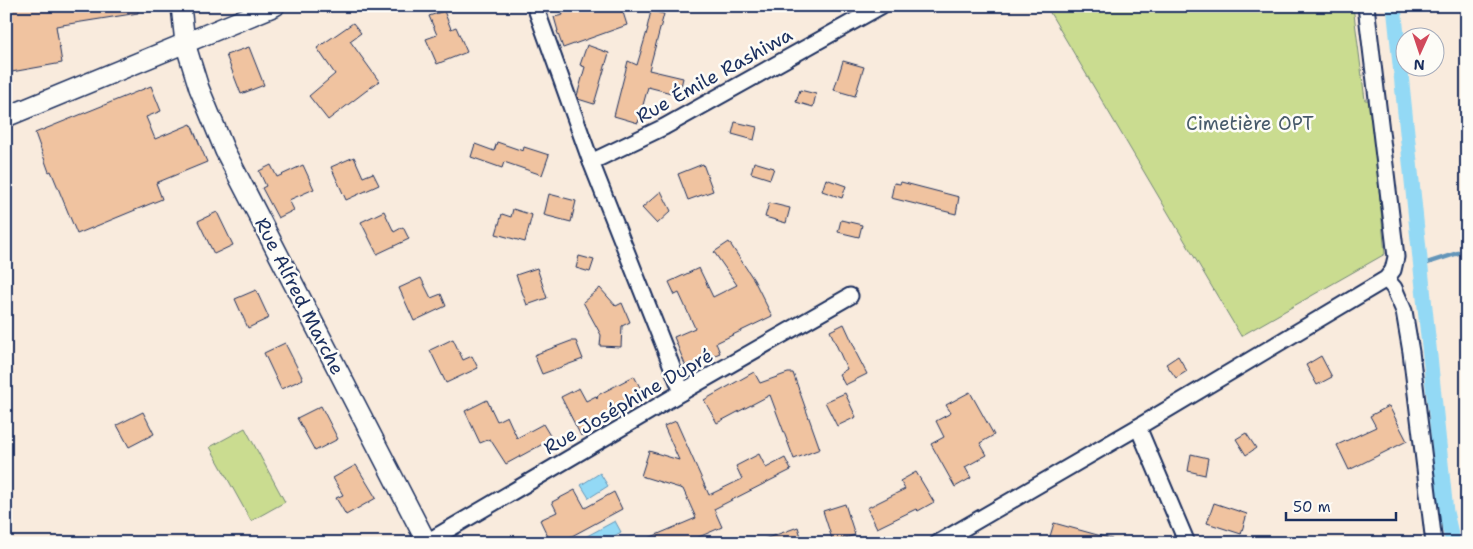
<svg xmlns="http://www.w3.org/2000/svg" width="1473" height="549" font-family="'Shantell Sans',sans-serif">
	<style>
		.green { fill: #cadc90; stroke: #728677 }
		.water { fill: #93d9f5; stroke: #6395b9 }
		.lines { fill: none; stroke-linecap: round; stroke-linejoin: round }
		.stream { stroke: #6395b9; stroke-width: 4.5 }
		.canal { stroke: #93d9f5; stroke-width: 15 }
		.building { fill: #f0c3a0; stroke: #1b2f5e }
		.minor-casing { stroke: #1b2f5e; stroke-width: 19 }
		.tertiary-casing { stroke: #1b2f5e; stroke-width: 22 }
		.minor { stroke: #fdfcf7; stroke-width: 15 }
		.tertiary { stroke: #fdfcf7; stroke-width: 19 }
		.labels { text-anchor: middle; stroke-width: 5; stroke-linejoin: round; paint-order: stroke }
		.street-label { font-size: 19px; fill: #1b2f5e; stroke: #fdfcf7 }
		.park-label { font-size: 19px; fill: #475a6a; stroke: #fdfcf7 }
	</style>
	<rect width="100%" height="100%" fill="#f9ebdd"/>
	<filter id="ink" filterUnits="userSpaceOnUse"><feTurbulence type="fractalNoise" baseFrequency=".02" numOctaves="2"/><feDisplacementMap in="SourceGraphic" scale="10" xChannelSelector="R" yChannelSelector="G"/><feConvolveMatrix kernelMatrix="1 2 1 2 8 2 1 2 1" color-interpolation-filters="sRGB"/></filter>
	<g filter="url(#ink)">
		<!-- green -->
		<g class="green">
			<path d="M1046,6H1353L1365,100H1371L1385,254L1241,336Z"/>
			<path d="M245,428L285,502L251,521L210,447Z"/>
		</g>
		<!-- water -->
		<g class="water">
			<path d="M600,473L608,486L589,498L581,485Z"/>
			<path d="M615,521L621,532L602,543L576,542Z"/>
		</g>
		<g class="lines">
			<!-- stream -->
			<path class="stream" d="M1421,265L1467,250"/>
			<!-- canal -->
			<path class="canal" d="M1394,6L1446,512L1453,543"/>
		</g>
		<!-- building -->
		<g class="building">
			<path d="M6,6H138V13L56,26L62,63L6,73Z"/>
			<path d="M582,6H621L627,25L563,48L557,31H558L554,17L563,15L562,12Z"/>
			<path d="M444,11L451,29L456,27L467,52L437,64L426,39L437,35L429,16Z"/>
			<path d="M651,11L664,14L649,70L683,78L679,95L648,87L638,123L614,116L628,61L637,65L648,28H647Z"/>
			<path d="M353,23L361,33L350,41L379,81L328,120L309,96L335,74L317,48Z"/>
			<path d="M587,45L609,53L594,104L578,99L577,96L585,67L580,65Z"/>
			<path d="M249,47L264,85L241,94L226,55Z"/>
			<path d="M843,61L864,67L855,96L834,90Z"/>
			<path d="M151,86L161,111L146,117L155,139L191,124L207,162L156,183L162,199L77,234L51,171L49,172L35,133Z"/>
			<path d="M800,90L816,94L813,107L796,102Z"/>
			<path d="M735,122L757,127L754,140L732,134Z"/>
			<path d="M497,142L523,151L524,147L549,155L542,175L504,162L502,168L471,157L475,144L494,151Z"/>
			<path d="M354,157L363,177L373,173L379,185L346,200L331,167Z"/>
			<path d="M754,162L774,168L770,179L751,173Z"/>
			<path d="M703,164L713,191L688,200L678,174Z"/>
			<path d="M271,165L277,177L303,165L314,189L289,200L294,210L278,218L262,188L266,186L259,171Z"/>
			<path d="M826,179L846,186L842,198L822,191Z"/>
			<path d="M901,182L959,197L956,214L891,198L894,183L900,184Z"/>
			<path d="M661,191L671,211L657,224L642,208Z"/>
			<path d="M549,194L576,201L571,222L544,215Z"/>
			<path d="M769,203L790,208L786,223L765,217Z"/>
			<path d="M513,209L532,215L525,242L496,234L502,214L511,217Z"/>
			<path d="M384,211L394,232L403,227L409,239L377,254L361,222Z"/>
			<path d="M217,212L233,245L214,254L198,221Z"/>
			<path d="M841,220L862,225L859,237L838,232Z"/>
			<path d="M729,242L754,280L772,316L716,343L720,353L686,367L674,337L695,328L679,293L675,295L669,282L699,268L713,297L737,285L714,252Z"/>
			<path d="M579,256L594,260L590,272L576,268Z"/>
			<path d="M537,268L547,298L527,305L516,275Z"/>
			<path d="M421,278L431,298L441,294L446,306L414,321L399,288Z"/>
			<path d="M600,288L616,306L622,303L630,322L622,326L621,347L600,346L601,335L583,302Z"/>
			<path d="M256,290L269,318L248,328L235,299Z"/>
			<path d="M844,324L856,350L855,351L867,374L845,385L839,374L847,369L830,331Z"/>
			<path d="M453,339L463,360L472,356L478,368L446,383L430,350Z"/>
			<path d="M571,341H576L583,359L542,374L534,355Z"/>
			<path d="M285,343L303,379L281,389L264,353Z"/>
			<path d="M1178,356L1187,371L1176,378L1166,364Z"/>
			<path d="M1321,356L1332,377L1317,385L1306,365Z"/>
			<path d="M754,372L760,383L788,373H793L820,449L794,459L770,395L717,423L704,400Z"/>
			<path d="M634,376L644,395L596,421L599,426L581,436L561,397L579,388L586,401L596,396L597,399L598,395Z"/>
			<path d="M970,392L994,435L980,443L987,455L965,467L971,478L955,487L931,444L944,437L936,421L951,413L946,405Z"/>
			<path d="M845,393L856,417L837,426L825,402Z"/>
			<path d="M487,400L497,421L507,416L517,438L543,424L552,439L506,464L490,439L480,443L465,411Z"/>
			<path d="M321,406L338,439L315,451L297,418Z"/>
			<path d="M1389,406L1407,441L1349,470L1337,445L1376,427L1370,416Z"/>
			<path d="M143,412L154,434L129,447L117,425Z"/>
			<path d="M676,421L709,495L742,479L736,466L759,454L766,468L785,458L791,470L714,509L722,527L685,543H637L696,518L683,489L641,476L649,451L679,460L664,426Z"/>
			<path d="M1246,433L1256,448L1246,455L1236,439Z"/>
			<path d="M1191,454L1208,458L1205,475L1188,471Z"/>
			<path d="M356,465L376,498L346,515L336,498L343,495L333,478Z"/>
			<path d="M916,472L934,502L918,511L916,509L877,528L867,508L905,489L900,481Z"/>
			<path d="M575,490L585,508L614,492L622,509L559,543H551L540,520L557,512L552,502Z"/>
			<path d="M1214,503L1247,514L1241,534L1207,523Z"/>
			<path d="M845,504L855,535L833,542L823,511Z"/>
			<path d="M1054,523L1112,539V543H1048Z"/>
			<path d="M798,527L803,543H759V541Z"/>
		</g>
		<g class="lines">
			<defs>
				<g id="minor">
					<path d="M535,6L591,162L682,392"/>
					<path d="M591,162L664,127L881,6"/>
					<path d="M1386,279L1394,288L1404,311L1411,352L1434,543"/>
					<path d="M1138,427L1187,543"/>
					<path d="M427,542L682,392L850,296"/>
					<path d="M938,543L1138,427L1386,279L1393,270L1396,257L1366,6"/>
				</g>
				<g id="tertiary">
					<path d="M181,6L185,43L199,88L225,151L427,543"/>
					<path d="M6,117L275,6"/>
				</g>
			</defs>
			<!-- minor casing -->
			<use href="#minor" class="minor-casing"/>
			<!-- tertiary casing -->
			<use href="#tertiary" class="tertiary-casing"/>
			<!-- minor -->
			<use href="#minor" class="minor"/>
			<!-- tertiary -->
			<use href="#tertiary" class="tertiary"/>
		</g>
	</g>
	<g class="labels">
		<!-- street labels -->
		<g class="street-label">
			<text transform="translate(714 75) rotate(-29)" y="7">Rue Émile Rashiwa</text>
			<text transform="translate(300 296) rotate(63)" y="7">Rue Alfred Marche</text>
			<text transform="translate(628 401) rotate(-30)" y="7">Rue Joséphine Dupré</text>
		</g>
		<!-- park labels -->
		<g class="park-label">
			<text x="1250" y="130">Cimetière OPT</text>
		</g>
	</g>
	<!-- margin -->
	<rect width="1473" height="549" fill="none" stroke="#fdfcf7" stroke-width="25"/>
	<rect x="12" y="12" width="1448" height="524" fill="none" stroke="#1b2f5e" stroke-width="2" filter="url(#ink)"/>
	<!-- north arrow -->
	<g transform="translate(1420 52) rotate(183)"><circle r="24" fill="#fdfcf7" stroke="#a3aaba"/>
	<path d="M0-4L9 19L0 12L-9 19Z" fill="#d1495b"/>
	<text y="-8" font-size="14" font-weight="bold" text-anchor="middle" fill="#1b2f5e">N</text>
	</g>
	<!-- scale -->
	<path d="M1286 512v8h110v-8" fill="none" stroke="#1b2f5e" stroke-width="2.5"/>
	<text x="1293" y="512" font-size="15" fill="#1b2f5e" stroke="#fdfcf7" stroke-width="4" paint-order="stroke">50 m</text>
</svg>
